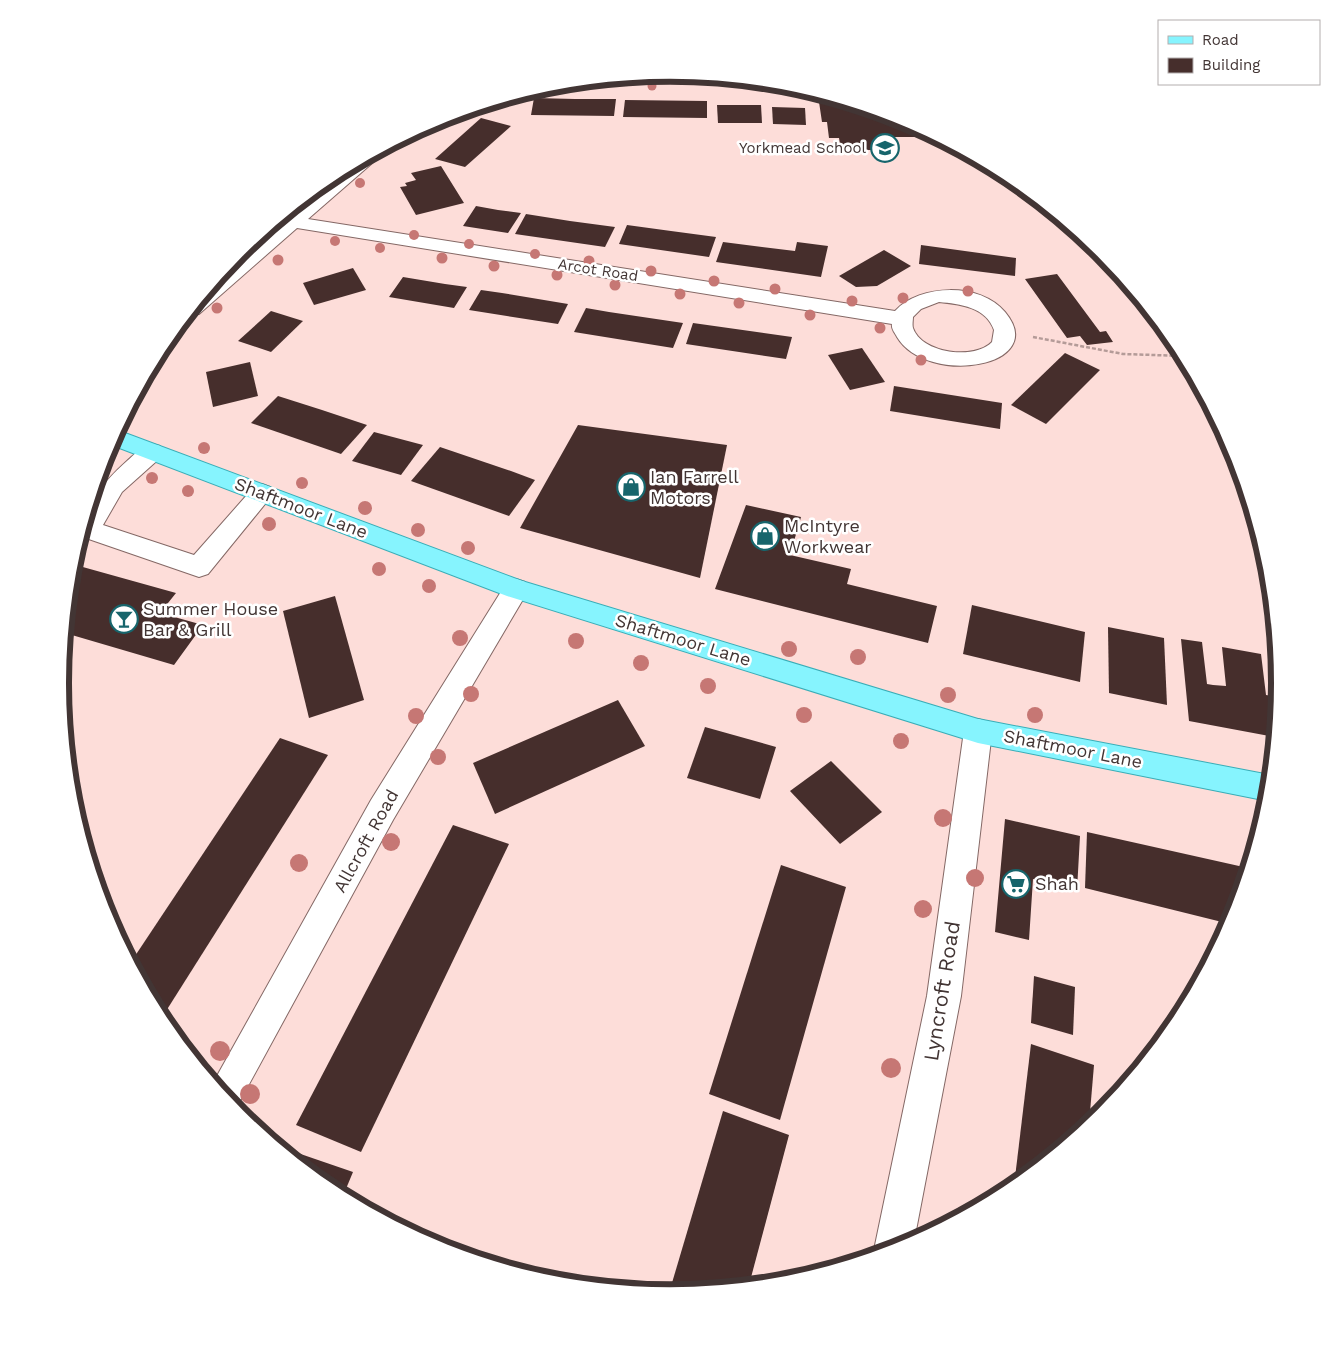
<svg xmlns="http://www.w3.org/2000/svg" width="1340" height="1366" font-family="'Work Sans',sans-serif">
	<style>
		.building { fill: #462e2c }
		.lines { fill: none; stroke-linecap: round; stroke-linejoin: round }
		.minor-casing { stroke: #846865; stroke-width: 2 }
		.major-casing { stroke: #3aadb7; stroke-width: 2 }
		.path { stroke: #b49b98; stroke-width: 2.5; stroke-dasharray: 4 2; stroke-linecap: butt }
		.minor { fill: #fff; fill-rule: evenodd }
		.major { fill: #86f4fe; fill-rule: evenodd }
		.tree { fill: #c67774 }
		.labels { text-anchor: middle; stroke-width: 5; stroke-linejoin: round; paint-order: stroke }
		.far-poi-label { font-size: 15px; fill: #423534; stroke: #fff; text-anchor: end }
		.far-street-label { font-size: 15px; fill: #423534; stroke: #fff }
		.poi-label { font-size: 18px; fill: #423534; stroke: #fff; text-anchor: start }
		.street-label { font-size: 18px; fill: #423534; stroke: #fff }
		.near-street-label { font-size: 21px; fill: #423534; stroke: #fff }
		.rim { fill: none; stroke: #423534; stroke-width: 6 }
	</style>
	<rect width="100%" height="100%" fill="#fdddd9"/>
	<!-- building -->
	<g class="building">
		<path d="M534,98L575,99H616L614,116L531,115Z"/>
		<path d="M625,100L707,101V118L623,117Z"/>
		<path d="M819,102H845L874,111L876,120H904L937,137H878L881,150H841L839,138H829L827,122H822Z"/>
		<path d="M717,105H761L762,123H718Z"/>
		<path d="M772,107L805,108L806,125L773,124Z"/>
		<path d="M481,118L511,126L465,167L435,159Z"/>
		<path d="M441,166L464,203L416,215L400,187L407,186L405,183L416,180L411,173Z"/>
		<path d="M476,206L498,210L521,213L508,233L463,226Z"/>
		<path d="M526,214L570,221L615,227L605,247L515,234Z"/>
		<path d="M627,225L671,231L716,237L709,257L619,244Z"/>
		<path d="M723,242L795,251L797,242L828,246L821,277L716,262Z"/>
		<path d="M921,245L1016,258L1015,276L919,264Z"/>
		<path d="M884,250L911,266L877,286L856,287L839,276Z"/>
		<path d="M353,268L366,290L314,305L303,283Z"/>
		<path d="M1057,274L1100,332L1106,331L1113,342L1087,345L1080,336L1067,338L1025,279Z"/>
		<path d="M403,277L445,284L467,287L454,308L389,297Z"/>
		<path d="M481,290L502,293L568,304L558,324L469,310Z"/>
		<path d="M586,308L609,312L683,323L673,348L574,332Z"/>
		<path d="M271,311L303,321L271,352L238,341Z"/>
		<path d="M693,323L792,337L786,359L686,344Z"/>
		<path d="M862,348L885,382L850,390L828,355Z"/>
		<path d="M1065,353L1100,370L1046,424L1011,405Z"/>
		<path d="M250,362L258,396L213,407L206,372Z"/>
		<path d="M894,386L1002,403L1000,429L890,411Z"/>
		<path d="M278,396L322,410L367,425L341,454L251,423Z"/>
		<path d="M578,425L727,445L700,578L520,528Z"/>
		<path d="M374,432L423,445L401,475L352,461Z"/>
		<path d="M440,447L511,471L535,480L509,516L411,481Z"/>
		<path d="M746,505L801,517L790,555L851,569L847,584L937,606L928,643L715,589Z"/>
		<path d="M72,564L176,593L160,613L203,625L174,665L65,633Z"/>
		<path d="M335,596L364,700L309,718L283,611Z"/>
		<path d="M972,605L1085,632L1080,682L963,654Z"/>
		<path d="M1108,627L1164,638L1167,705L1109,693Z"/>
		<path d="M1181,639L1202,642L1207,684L1213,685L1226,686L1222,647L1261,654L1266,695L1279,697L1275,737L1189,721Z"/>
		<path d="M618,700L645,746L495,814L473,763Z"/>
		<path d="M705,727L776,747L760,799L687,778Z"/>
		<path d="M280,738L328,755L161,1019L131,962Z"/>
		<path d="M831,761L882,812L840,844L790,791Z"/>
		<path d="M1005,819L1080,836L1077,890L1033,879L1029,940L995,932Z"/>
		<path d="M453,825L509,844L361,1152L296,1125Z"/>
		<path d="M1087,832L1248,868L1230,924L1085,888Z"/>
		<path d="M781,865L846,887L780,1120L709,1094Z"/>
		<path d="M1034,976L1075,987L1073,1035L1031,1023Z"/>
		<path d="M1031,1044L1094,1065L1089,1124L1014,1186Z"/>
		<path d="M723,1111L789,1135L749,1285L669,1293Z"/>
		<path d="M286,1149L353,1172L343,1196L331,1190L285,1152Z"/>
	</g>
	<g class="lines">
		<defs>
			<g id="minor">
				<path d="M670,73L701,76C695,82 656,81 650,75Z"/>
				<path d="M378,151L381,154L378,158L308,219L895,311C920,284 980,282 1005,312C1051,367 927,387 897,337C895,333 891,329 892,324L297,228L199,314H187L220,274L344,169ZM939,302C960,304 986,307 994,330L992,342C975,360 922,354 913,328C912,325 913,320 913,317L921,309Z"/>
				<path d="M152,444L160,446L164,452L160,458L122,492L103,525L194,555L254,487L262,484L270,487L274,493L208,574L199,577L80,536C91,500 99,486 127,461C135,454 141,447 152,444Z"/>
				<path d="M516,579L525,582L529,589L525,596L393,820L235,1110L213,1083L371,800L507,582Z"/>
				<path d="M978,719L988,722L992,731L961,996L914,1241L876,1255L874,1250L927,996L964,731L968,722Z"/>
			</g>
			<path id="major" d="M117,430L522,581L978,719L1270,775L1268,801L978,743L507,596L109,444Z"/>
		</defs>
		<!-- minor casing -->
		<use href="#minor" class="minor-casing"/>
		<!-- major casing -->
		<use href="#major" class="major-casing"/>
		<!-- path -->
		<path class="path" d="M1033,337L1123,354L1184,356"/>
		<!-- minor -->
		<use href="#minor" class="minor"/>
		<!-- major -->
		<use href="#major" class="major"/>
	</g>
	<!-- trees -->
	<g class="tree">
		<circle cx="652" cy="86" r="4.5"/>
		<circle cx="360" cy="183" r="5"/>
		<circle cx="414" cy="235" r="5"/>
		<circle cx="335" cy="241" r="5"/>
		<circle cx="469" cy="244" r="5"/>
		<circle cx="380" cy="248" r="5"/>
		<circle cx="535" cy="254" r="5"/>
		<circle cx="442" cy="258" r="5.5"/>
		<circle cx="278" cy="260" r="5.5"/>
		<circle cx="589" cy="261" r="5.5"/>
		<circle cx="494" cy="266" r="5.5"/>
		<circle cx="651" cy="271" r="5.5"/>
		<circle cx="557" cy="275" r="5.5"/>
		<circle cx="714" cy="281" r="5.5"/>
		<circle cx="615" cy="285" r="5.5"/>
		<circle cx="775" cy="289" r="5.5"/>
		<circle cx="968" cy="291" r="5.5"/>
		<circle cx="680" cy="294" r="5.5"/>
		<circle cx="903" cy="298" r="5.5"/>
		<circle cx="852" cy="301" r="5.5"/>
		<circle cx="739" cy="303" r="5.5"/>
		<circle cx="217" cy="308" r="5.5"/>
		<circle cx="810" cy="315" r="5.5"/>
		<circle cx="880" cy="328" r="5.5"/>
		<circle cx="921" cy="360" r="5.5"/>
		<circle cx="204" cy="448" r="6"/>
		<circle cx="152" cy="478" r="6"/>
		<circle cx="302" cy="483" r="6"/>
		<circle cx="188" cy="491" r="6"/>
		<circle cx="365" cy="508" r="7"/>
		<circle cx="269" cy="524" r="7"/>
		<circle cx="418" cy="530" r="7"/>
		<circle cx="468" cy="548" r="7"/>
		<circle cx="379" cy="569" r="7"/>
		<circle cx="429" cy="586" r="7"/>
		<circle cx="460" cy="638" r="8"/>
		<circle cx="576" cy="641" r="8"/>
		<circle cx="789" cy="649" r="8"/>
		<circle cx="858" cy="657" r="8"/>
		<circle cx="641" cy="663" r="8"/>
		<circle cx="708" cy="686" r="8"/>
		<circle cx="471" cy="694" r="8"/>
		<circle cx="948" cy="695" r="8"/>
		<circle cx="804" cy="715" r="8"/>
		<circle cx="1035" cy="715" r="8"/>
		<circle cx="416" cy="716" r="8"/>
		<circle cx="901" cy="741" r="8"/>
		<circle cx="438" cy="757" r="8"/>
		<circle cx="943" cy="818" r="9"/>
		<circle cx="391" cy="842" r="9"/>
		<circle cx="299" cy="863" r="9"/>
		<circle cx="975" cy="878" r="9"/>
		<circle cx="923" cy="909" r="9"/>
		<circle cx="220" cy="1051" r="10"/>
		<circle cx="891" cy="1068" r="10"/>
		<circle cx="250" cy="1094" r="10"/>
	</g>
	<!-- icons -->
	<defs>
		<symbol id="school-ring" viewBox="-11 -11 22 22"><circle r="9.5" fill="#fff" stroke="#17656c" stroke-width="1.5"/><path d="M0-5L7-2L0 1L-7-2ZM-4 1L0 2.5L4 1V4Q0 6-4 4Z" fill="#17656c"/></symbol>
		<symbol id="shop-ring" viewBox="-11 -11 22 22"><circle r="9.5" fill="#fff" stroke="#17656c" stroke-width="1.5"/><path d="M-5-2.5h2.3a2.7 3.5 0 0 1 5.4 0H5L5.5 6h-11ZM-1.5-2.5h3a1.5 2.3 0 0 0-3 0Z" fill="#17656c"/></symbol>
		<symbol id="bar-ring" viewBox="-11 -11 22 22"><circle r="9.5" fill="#fff" stroke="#17656c" stroke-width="1.5"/><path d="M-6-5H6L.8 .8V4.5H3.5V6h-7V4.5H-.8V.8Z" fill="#17656c"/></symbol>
		<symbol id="supermarket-ring" viewBox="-11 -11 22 22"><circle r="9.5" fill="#fff" stroke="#17656c" stroke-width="1.5"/><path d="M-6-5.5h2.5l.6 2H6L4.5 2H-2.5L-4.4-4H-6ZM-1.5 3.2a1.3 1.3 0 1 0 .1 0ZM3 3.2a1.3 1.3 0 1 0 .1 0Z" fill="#17656c"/></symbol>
	</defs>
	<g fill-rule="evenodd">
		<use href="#school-ring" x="869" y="132" width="32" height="32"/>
		<use href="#shop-ring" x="615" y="471" width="32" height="32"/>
		<use href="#shop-ring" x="749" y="520" width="32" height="32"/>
		<use href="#bar-ring" x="108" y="603" width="32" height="32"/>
		<use href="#supermarket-ring" x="1000" y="868" width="32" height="32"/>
	</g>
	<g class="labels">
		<!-- far-poi labels -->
		<g class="far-poi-label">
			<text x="866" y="153">Yorkmead School</text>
		</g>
		<!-- far-street labels -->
		<g class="far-street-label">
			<text transform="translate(598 270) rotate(9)" y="5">Arcot Road</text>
		</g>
		<!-- poi labels -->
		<g class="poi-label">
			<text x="650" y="483">Ian Farrell<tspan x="650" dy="21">Motors</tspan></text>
			<text x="784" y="532">McIntyre<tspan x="784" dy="21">Workwear</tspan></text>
			<text x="143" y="615">Summer House<tspan x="143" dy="21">Bar &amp; Grill</tspan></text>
			<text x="1035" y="890">Shah</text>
		</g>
		<!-- street labels -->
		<g class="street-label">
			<text transform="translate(301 508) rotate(21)" y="6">Shaftmoor Lane</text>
			<text transform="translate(683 640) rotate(17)" y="6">Shaftmoor Lane</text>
			<text transform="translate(1073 749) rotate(11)" y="6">Shaftmoor Lane</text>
			<text transform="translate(366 841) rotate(-61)" y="6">Allcroft Road</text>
		</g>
		<!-- near-street labels -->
		<g class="near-street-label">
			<text transform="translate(942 991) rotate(-81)" y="7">Lyncroft Road</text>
		</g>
	</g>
	<!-- crop -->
	<path d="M0 0H1340V1366H0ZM69 683a601 601 0 1 1 1202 0a601 601 0 1 1-1202 0Z" fill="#fff" fill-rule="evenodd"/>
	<path class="rim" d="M69 683a601 601 0 1 1 1202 0a601 601 0 1 1-1202 0Z"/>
	<!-- legend -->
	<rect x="1158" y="20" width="162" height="65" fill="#ffffff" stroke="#b3aeae"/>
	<rect x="1168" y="36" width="25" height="8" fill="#86f4fe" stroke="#b3aeae"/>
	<text x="1202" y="45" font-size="15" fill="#423534">Road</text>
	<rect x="1168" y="58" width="25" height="15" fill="#462e2c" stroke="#b3aeae"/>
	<text x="1202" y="70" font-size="15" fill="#423534">Building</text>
</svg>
